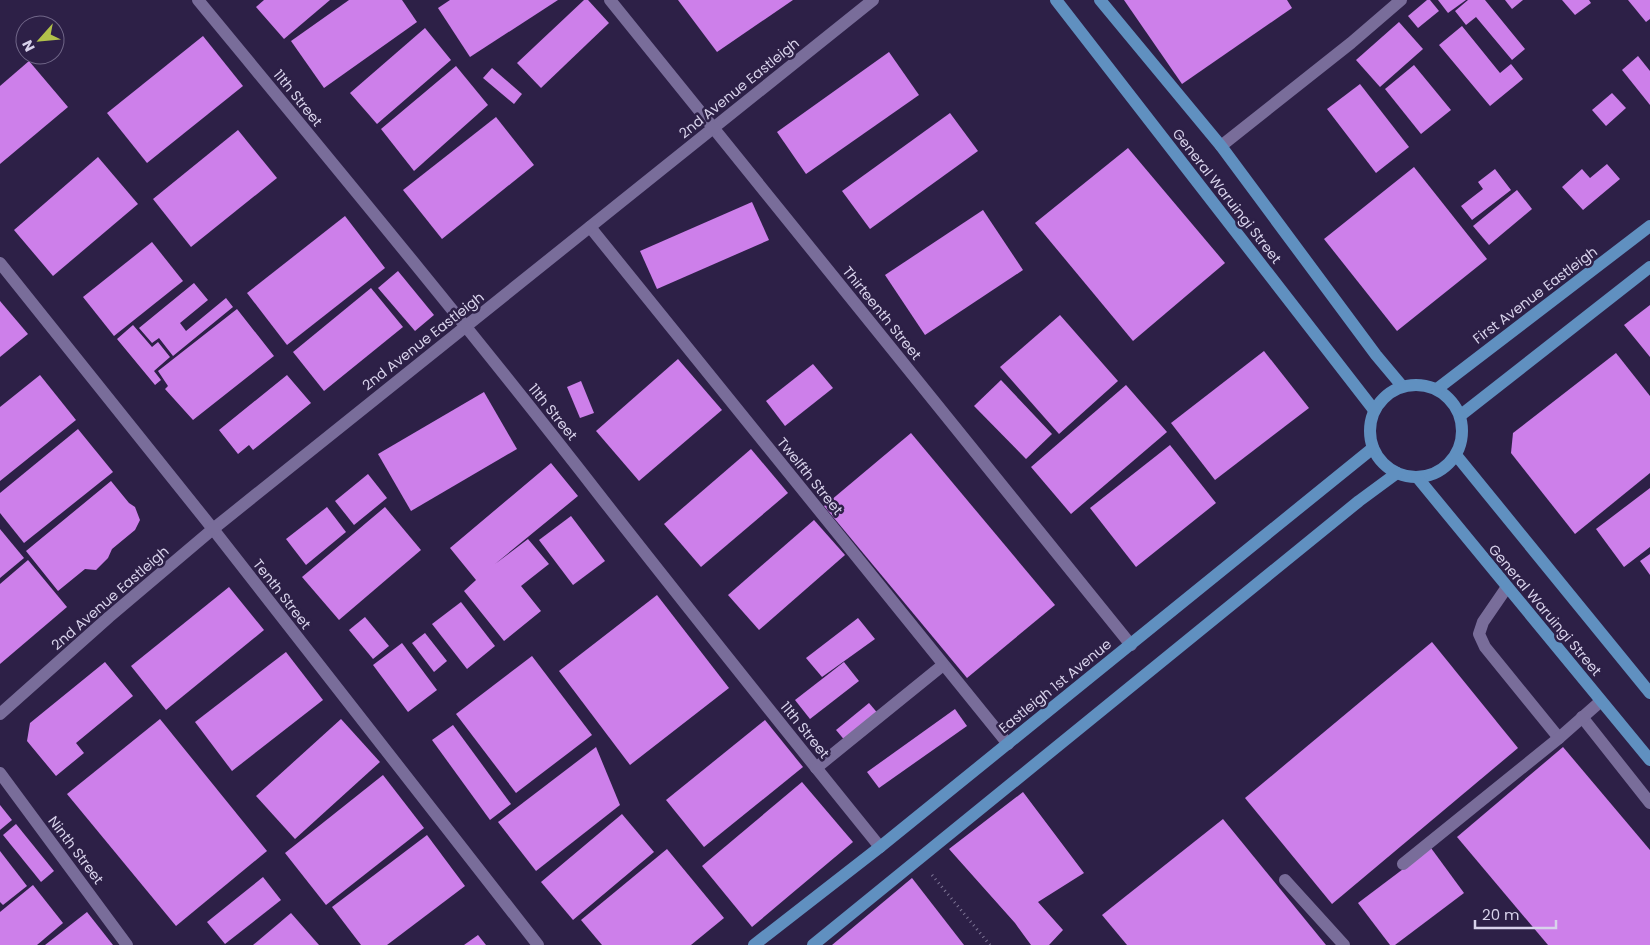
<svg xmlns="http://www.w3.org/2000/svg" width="1650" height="945" font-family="Poppins,sans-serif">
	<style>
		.building { fill: #cd7fea }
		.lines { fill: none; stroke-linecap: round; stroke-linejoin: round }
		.path { stroke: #7e7595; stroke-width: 3; stroke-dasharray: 1 4; stroke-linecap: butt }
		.minor { stroke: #796d9a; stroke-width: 12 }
		.major { stroke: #6090c0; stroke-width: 12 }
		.labels { text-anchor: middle; stroke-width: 5; stroke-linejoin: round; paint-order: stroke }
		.street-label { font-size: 14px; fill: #d8d2eb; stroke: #2d2047 }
	</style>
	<rect width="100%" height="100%" fill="#2d2047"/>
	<!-- building -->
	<g class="building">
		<path d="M264,0H330L284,39L256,7Z"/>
		<path d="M349,0H402L417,22L324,88L291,41Z"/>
		<path d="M450,0H558L470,57L438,8Z"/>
		<path d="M584,0H588L609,23L541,88L517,63Z"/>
		<path d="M678,0H793L717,52Z"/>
		<path d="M1124,0H1287L1292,8L1182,84Z"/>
		<path d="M1427,0H1430L1439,11L1418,28L1408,16Z"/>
		<path d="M1438,0H1466L1448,13Z"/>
		<path d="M1468,0H1485L1525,49L1512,60L1476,17L1466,25L1455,11Z"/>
		<path d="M1505,0H1523L1512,9Z"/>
		<path d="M1562,0H1589L1591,3L1575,15Z"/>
		<path d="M1628,0H1650V19L1646,22Z"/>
		<path d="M1399,22L1423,49L1380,87L1356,60Z"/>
		<path d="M1462,26L1500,73L1511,64L1523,79L1490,106L1439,45Z"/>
		<path d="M425,28L451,60L377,124L350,93Z"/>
		<path d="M203,36L243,86L147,163L107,113Z"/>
		<path d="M889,52L919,95L806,174L777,132Z"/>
		<path d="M1638,56L1650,71V105L1622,70Z"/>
		<path d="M29,61L68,107L0,164V86Z"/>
		<path d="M1414,65L1451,110L1421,134L1385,89Z"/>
		<path d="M456,66L488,105L414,171L381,129Z"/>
		<path d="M492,68L522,94L514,104L483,78Z"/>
		<path d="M1360,84L1409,147L1376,173L1327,109Z"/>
		<path d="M1612,93L1626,108L1606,126L1592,110Z"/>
		<path d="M950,113L978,151L870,229L842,191Z"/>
		<path d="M496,117L534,165L442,239L403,190Z"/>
		<path d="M238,130L277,178L191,247L153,199Z"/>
		<path d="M1128,148L1225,263L1133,341L1035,223Z"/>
		<path d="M98,157L138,204L53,276L14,230Z"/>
		<path d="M1607,164L1620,179L1583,210L1562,187L1582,169L1590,178Z"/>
		<path d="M1414,167L1487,259L1397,331L1324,239Z"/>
		<path d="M1495,169L1511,190L1472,220L1461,206L1483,189L1478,182Z"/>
		<path d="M1517,190L1532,209L1489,245L1473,226Z"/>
		<path d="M752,202L769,240L657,289L640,251Z"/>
		<path d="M983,210L1023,270L925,335L885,275Z"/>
		<path d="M345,216L385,268L287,345L247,293Z"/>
		<path d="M152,242L183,281L114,336L83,297Z"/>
		<path d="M398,271L434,315L415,331L378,288Z"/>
		<path d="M194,283L208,300L180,323L186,331L226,298L233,307L173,356L159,338L152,343L139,328Z"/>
		<path d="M371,288L403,327L324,391L293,352Z"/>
		<path d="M0,301L28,334L0,357Z"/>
		<path d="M1650,305V357L1624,325Z"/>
		<path d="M237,309L274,356L193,420L165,389L168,386L158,371Z"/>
		<path d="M1060,315L1118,381L1059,434L1000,367Z"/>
		<path d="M133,325L152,347L158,342L170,357L154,371L161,380L155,385L117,339Z"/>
		<path d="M1264,351L1309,408L1215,480L1171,423Z"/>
		<path d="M1616,353L1650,396V473L1575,534L1511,453L1513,433Z"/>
		<path d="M678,359L722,410L639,481L596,431Z"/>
		<path d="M813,364L833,388L785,426L766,401Z"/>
		<path d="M40,375L76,420L0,481V407Z"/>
		<path d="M287,375L311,403L253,450L249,445L238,454L219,430Z"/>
		<path d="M1001,380L1052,434L1026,459L974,406Z"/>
		<path d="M581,381L594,413L580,418L567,387Z"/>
		<path d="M1126,385L1167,432L1071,514L1031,467Z"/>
		<path d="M484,392L517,449L411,511L378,454Z"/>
		<path d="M78,429L113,472L24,543L0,513V493Z"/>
		<path d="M911,433L1055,605L967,678L824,506Z"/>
		<path d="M1170,445L1216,503L1136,567L1090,508Z"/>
		<path d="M751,449L788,493L701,567L664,524Z"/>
		<path d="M551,463L578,496L495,564L528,539L549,564L521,586L541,611L504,641L464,591L476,580L450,548Z"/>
		<path d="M368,474L387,498L354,525L335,501Z"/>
		<path d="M111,481L129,503L135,507L140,520L135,530L112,549L108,558L96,570L85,569L58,591L26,551Z"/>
		<path d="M1650,488V547L1624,567L1596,529Z"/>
		<path d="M327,507L346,532L306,565L286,539Z"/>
		<path d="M385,507L421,550L339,620L302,577Z"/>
		<path d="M571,516L605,561L573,585L539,540Z"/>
		<path d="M814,520L845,555L759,630L728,595Z"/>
		<path d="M0,529L24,558L0,578Z"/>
		<path d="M1650,554V575L1640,561Z"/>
		<path d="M28,560L67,607L0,664V584Z"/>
		<path d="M229,587L264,630L166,710L131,666Z"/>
		<path d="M657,595L729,688L630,765L559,671Z"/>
		<path d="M461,602L495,646L467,669L432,624Z"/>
		<path d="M365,617L389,646L373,659L349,630Z"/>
		<path d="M858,618L875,639L822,677L806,658Z"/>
		<path d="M425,633L447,661L434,672L412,643Z"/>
		<path d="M1432,642L1518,748L1332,904L1245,798Z"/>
		<path d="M402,643L437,690L408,712L373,665Z"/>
		<path d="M286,652L323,700L232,771L195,722Z"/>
		<path d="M532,656L592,735L516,793L456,714Z"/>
		<path d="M105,662L133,696L76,743L84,753L56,776L27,741L30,723Z"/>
		<path d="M844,662L859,681L810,719L795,700Z"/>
		<path d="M869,703L880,716L847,743L836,730Z"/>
		<path d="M955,709L967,726L879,788L867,772Z"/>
		<path d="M160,719L267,851L176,926L67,794Z"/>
		<path d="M341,719L380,762L295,839L256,796Z"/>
		<path d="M765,720L803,767L704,847L666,800Z"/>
		<path d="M453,725L511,804L490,820L432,740Z"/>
		<path d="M596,747L620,805L536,871L498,822Z"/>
		<path d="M1563,747L1650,850V945H1548L1457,837Z"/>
		<path d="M383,775L424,828L326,905L285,853Z"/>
		<path d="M802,782L853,842L752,927L702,866Z"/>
		<path d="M1023,792L1084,873L1038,902L1063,930L1049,945H1031L1015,923L949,849Z"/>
		<path d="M0,805L12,820L0,830Z"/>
		<path d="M622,814L654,852L573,920L541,882Z"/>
		<path d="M1223,819L1326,945H1127L1102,915Z"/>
		<path d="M16,824L54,871L41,882L3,835Z"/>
		<path d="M427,835L465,886L387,945H361L332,907Z"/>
		<path d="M1431,848L1464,893L1395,945H1390L1358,903Z"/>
		<path d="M667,849L724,918L691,945H602L581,920Z"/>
		<path d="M0,851L27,886L3,905L0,902Z"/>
		<path d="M263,877L281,900L225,944L207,922Z"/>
		<path d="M912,878L964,945H832Z"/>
		<path d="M33,885L63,923L37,945H0V912Z"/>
		<path d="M87,912L113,945H45Z"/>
		<path d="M291,913L319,945H253Z"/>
		<path d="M478,935L486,945H464Z"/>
	</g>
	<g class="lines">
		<!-- path -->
		<path class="path" d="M932,875L990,945"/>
		<!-- minor -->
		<g class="minor">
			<path d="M198,0C335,166 472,331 604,501C695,617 787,732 880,847"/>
			<path d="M610,0L1131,645"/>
			<path d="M1221,146L1351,43L1401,0"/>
			<path d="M590,227L1008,744"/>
			<path d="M0,263L213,529L538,945"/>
			<path d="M1507,587L1483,622L1479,634L1485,647L1559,738"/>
			<path d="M0,714L109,617L213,529L873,0"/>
			<path d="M1582,717L1650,803"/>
			<path d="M816,768L943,665"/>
			<path d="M0,773L127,945"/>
			<path d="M1403,864L1559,738L1601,701"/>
			<path d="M1285,880L1344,945"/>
		</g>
		<!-- major -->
		<g class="major">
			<path d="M1056,0L1374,410"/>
			<path d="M1100,0L1221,146L1376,355L1402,386"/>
			<circle cx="1416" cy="431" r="46"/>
			<path d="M1437,389L1650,226"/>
			<path d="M1461,415L1650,267"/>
			<path d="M1456,455L1650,693"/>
			<path d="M1417,477L1650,760"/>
			<path d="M754,945L880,847L1373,448"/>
			<path d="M813,945L1359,501L1397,473"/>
		</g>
	</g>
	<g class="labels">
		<!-- street labels -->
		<g class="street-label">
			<text transform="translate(739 88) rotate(-39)" y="5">2nd Avenue Eastleigh</text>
			<text transform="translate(298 98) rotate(51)" y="5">11th Street</text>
			<text transform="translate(1227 196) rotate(52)" y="5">General Waruingi Street</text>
			<text transform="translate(1535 295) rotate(-37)" y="5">First Avenue Eastleigh</text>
			<text transform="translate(882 313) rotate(51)" y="5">Thirteenth Street</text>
			<text transform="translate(423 341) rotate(-38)" y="5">2nd Avenue Eastleigh</text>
			<text transform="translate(553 412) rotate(51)" y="5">11th Street</text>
			<text transform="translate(810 476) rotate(51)" y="5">Twelfth Street</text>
			<text transform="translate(282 594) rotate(52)" y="5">Tenth Street</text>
			<text transform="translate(110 598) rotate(-41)" y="5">2nd Avenue Eastleigh</text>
			<text transform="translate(1545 610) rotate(50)" y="5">General Waruingi Street</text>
			<text transform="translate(1055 686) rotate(-39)" y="5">Eastleigh 1st Avenue</text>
			<text transform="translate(805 730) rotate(51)" y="5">11th Street</text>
			<text transform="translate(76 850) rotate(53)" y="5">Ninth Street</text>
		</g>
	</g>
	<!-- north arrow -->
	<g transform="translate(40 40) rotate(243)"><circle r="24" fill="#2d2047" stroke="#716789"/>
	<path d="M0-4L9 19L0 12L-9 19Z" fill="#b2c24b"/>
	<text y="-8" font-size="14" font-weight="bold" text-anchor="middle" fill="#d8d2eb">N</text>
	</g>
	<!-- scale -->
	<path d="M1475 920v8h81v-8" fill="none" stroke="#d8d2eb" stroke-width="2.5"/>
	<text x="1482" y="920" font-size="15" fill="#d8d2eb" stroke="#2d2047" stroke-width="4" paint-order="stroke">20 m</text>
</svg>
